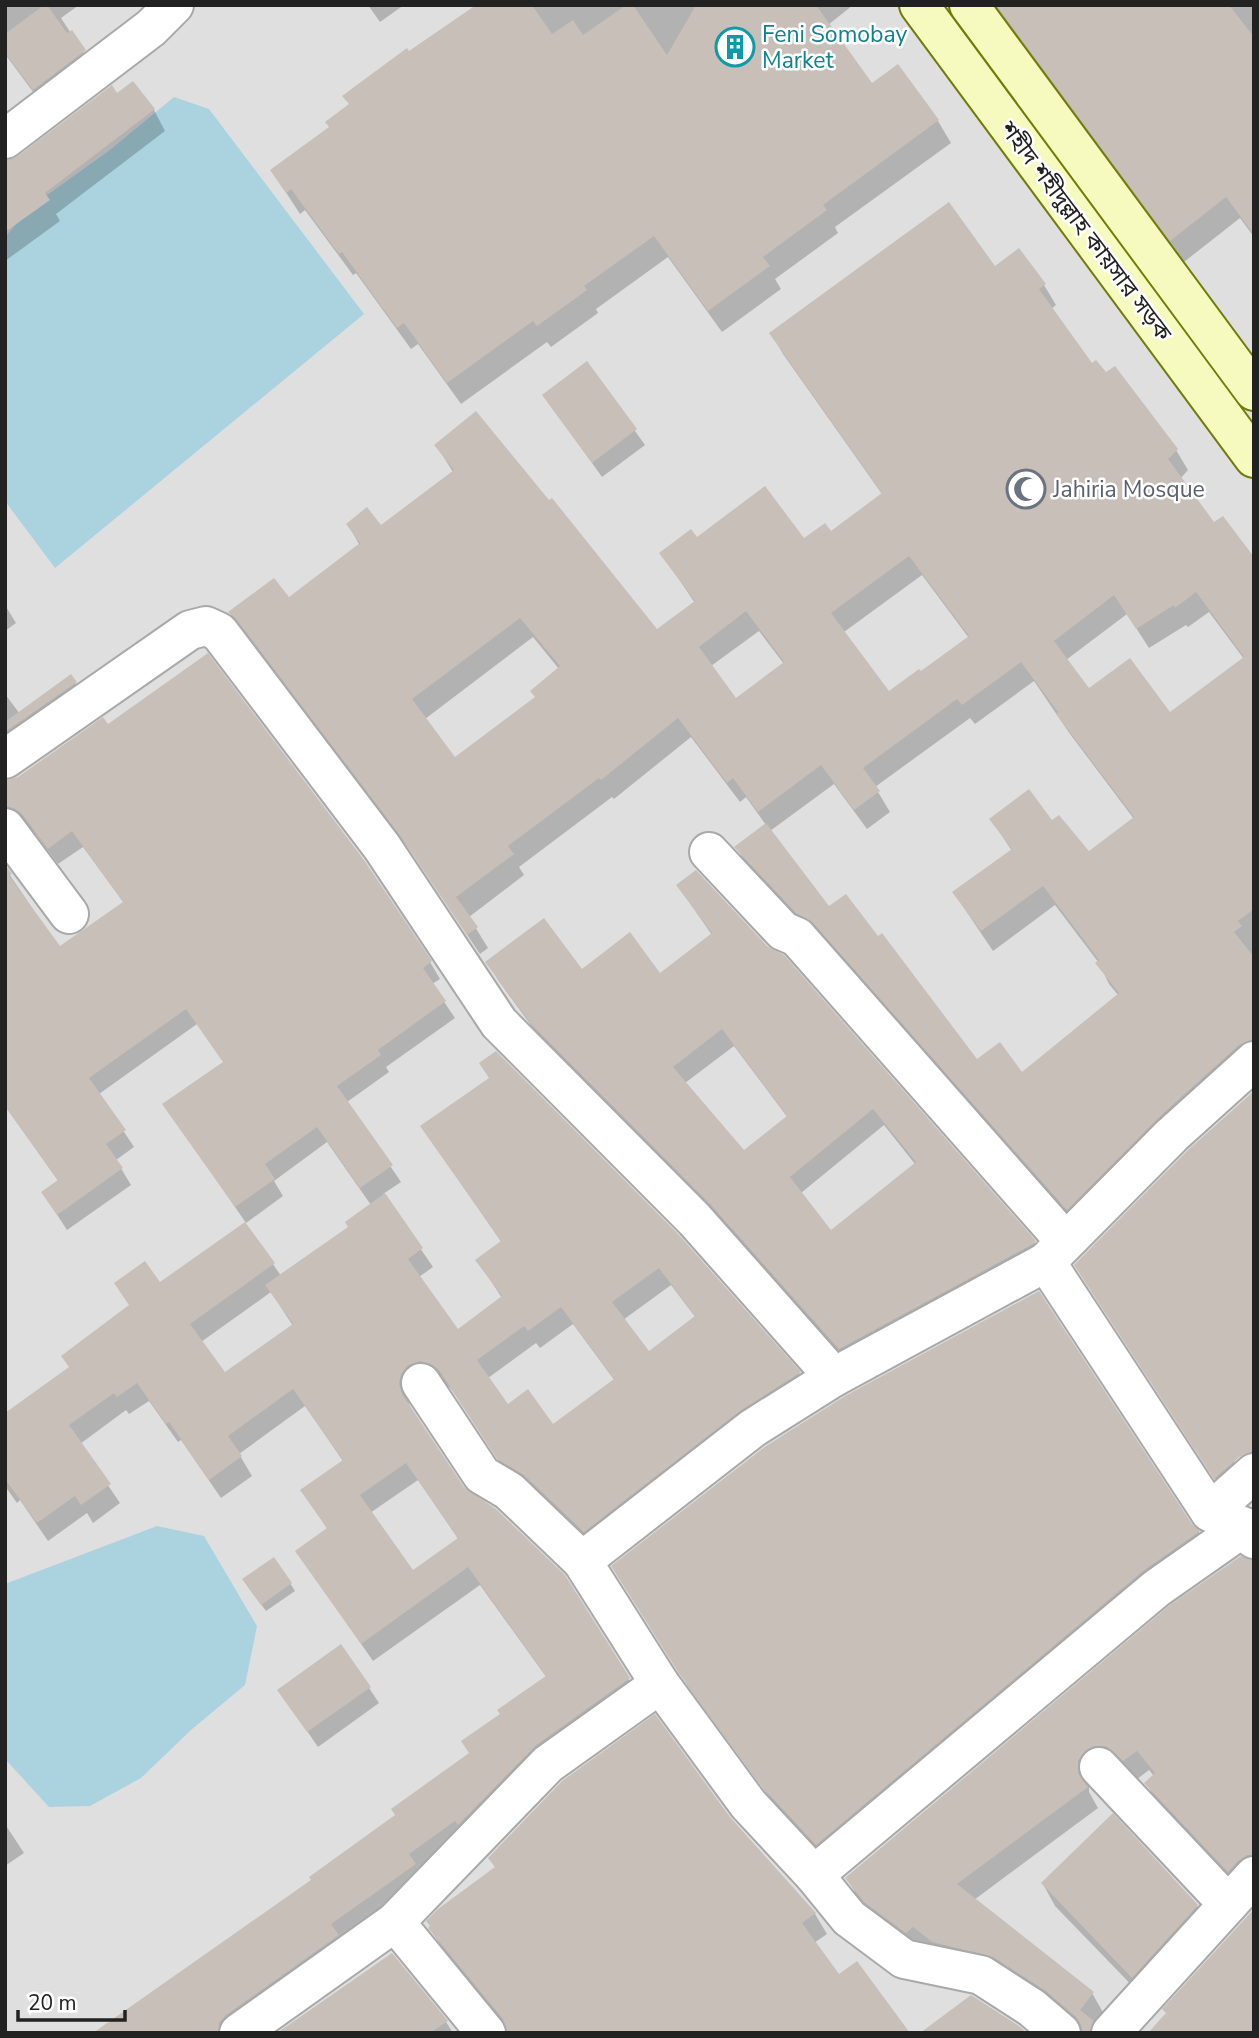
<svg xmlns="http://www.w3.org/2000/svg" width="1259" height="2038" font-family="'Nunito Sans','Noto Sans Bengali',sans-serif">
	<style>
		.residential { fill: #e0dfdf }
		.water { fill: #aad3df }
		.shadow { fill: #0003; fill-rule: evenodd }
		.building { fill: #c7bfb8; fill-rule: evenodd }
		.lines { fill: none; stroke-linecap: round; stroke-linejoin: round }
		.minor-casing { stroke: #a9a9a9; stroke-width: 42 }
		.secondary-casing { stroke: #707d05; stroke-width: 42 }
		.minor { stroke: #fff; stroke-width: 38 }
		.secondary { stroke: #f7fabf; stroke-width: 38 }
		.labels { text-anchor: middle; stroke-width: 5; stroke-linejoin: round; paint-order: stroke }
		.culture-label { font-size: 23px; fill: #0d838f; stroke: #fff; text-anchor: start }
		.street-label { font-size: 23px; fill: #222; stroke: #fff }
		.worship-label { font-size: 23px; fill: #5b616d; stroke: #fff; text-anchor: start }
	</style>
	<rect width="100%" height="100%" fill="#f2efe9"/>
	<!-- residential -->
	<rect class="residential" x="5" y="5" width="1249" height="2028"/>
	<!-- water -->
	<g class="water">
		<path d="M174,97L209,109L364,314L55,568L5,501V237L32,206L110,150Z"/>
		<path d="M157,1526L204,1536L257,1626L245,1685L191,1730L141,1778L90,1806L49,1807L5,1759V1584Z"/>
	</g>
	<!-- shadow -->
	<g class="shadow">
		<path d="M5,5H79L61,18L95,70L45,108L5,54Z"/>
		<path d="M368,5H404L380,22Z"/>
		<path d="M479,5H853L828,25L872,85L897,66L938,121L951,143L835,227L838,233L775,279L781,289L722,332L668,257L596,309L598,313L551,347L547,342L461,404L418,344L411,349L356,273L353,275L305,210L300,214L272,171L331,128L350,105L344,96Z"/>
		<path d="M990,5H1254V237L1240,218L1184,262L1001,14Z"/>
		<path d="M133,83L154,110L165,131L56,214L60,221L5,261V163L19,158Z"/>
		<path d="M994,268L1044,285L1056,305L1051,309L1092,365L1176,450L1188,470L1180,479L1254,587V1064L1079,1229L748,868L737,847L766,825L746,797L740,802L691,737L614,799L612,797L519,867L524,875L469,917L488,948L480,954L413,854L250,639L242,633L230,613L288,600L360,546L348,524L381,528L453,472L436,445L657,632L695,603L661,553L696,539L804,541L830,533L882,494L783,354L772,334ZM922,575L969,638L889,694L844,632ZM1209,612L1244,659L1170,715L1088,691L1066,660L1127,614L1149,648L1186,625L1188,627ZM759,631L784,664L736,700L711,666ZM533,637L559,669L536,699L455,759L425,719ZM1034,681L1070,734L1134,819L1089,853L1052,823L991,819L1012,851L954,893L993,951L1055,905L1099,963L1109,984L1119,996L1022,1075L976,1062L829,909L770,831L834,784L867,829L890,812L875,787L970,718L975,724Z"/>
		<path d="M587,364L645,445L602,477L544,396Z"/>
		<path d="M5,605L16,623L5,631Z"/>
		<path d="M71,676L85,699L5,755V694L20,714Z"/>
		<path d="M108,726L430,962L440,979L432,984L455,1018L386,1067L389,1072L347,1102L401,1182L383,1194L433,1267L419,1277L458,1331L502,1298L478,1261L502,1243L422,1127L678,1236L799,1373L810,1392L595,1550L510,1477L452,1390L444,1382L430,1379L412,1392L409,1403L411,1411L463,1488L564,1576L640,1698L425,1883L238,2033H96L313,1880L397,1816L470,1754L502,1714L547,1678L480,1585L373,1661L297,1552L328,1530L302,1490L343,1461L305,1406L239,1454L252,1476L221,1498L181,1440L178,1442L149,1401L129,1414L126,1410L80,1444L120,1503L93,1523L87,1513L48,1541L20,1500L17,1503L5,1486V1419L70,1368L130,1306L116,1284L160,1285L273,1264L281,1276L350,1228L371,1205L327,1142L274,1181L283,1196L246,1223L165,1105L224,1063L197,1024L99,1094L134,1147L116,1160L131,1185L67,1230L43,1193L59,1182L5,1106V868L60,949L124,903L83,847L58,864L34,832L25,825L5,826V782L18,779ZM671,1285L696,1318L648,1354L623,1320ZM271,1292L293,1326L224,1375L201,1342ZM573,1324L615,1381L553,1426L508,1406L488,1378L536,1343L540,1348ZM418,1480L459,1540L412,1573L370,1513Z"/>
		<path d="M678,886L1034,1242L1045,1260L850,1366L544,1043L498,980L488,962L581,972L659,975L712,935ZM734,1046L788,1118L743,1153L685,1083ZM884,1125L915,1164L831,1232L801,1193Z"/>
		<path d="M1088,1286L1234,1461L1246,1481L1227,1498Z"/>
		<path d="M1190,1525L1199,1532L1208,1549L827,1861L777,1807L690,1689L623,1584Z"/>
		<path d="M1254,1562V1879L1240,1891L1158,1803L1146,1783L1154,1776L1149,1770L1136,1780L1089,1783V1792L1098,1808L974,1900L1092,1993L1104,2014L1099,2033H1084L1058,2010L918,1952L878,1922L859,1899L847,1878Z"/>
		<path d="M290,1583L295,1591L266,1611L248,1587Z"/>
		<path d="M341,1646L379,1703L318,1747L279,1690Z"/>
		<path d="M729,1818L815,1914L827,1934L814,1943L839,1977L509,2030L442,1948L430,1928L496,1869L490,1858Z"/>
		<path d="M5,1824L24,1853L5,1866Z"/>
		<path d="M1043,1884L1197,1906L1210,1928L1145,1999L1055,1906Z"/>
		<path d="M446,2022L453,2033H280Z"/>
	</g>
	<!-- building -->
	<g class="building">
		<path d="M44,5H47L67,33L72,30L86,50L33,90L5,53V34Z"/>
		<path d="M476,5H532L552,34L573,20L583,35L626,5H633L667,55L696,5H816L872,83L898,64L939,120L823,205L827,210L763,257L770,266L708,311L654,236L584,286L587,290L537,326L533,321L447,383L404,323L397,328L342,252L339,254L291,189L286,193L270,170L329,127L325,122L349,104L342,96L407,48L409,51Z"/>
		<path d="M996,5H1229L1254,37V235L1226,197L1170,241Z"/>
		<path d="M133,81L155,109L45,193L50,200L5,232V161L18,156L112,85L117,93Z"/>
		<path d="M949,202L995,266L1019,248L1046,284L1039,289L1092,363L1096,360L1106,372L1115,366L1178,449L1168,459L1214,522L1223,516L1254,557V909L1238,921L1242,926L1234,932L1254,957V1040L1239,1045L1157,1119L1067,1210L813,923L796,913L734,847L766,823L829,906L846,894L878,936L882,933L977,1059L1000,1042L1022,1072L1119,993L1095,963L1099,960L1043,886L981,931L952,892L1012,849L989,819L1029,789L1052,820L1059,815L1089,851L1134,817L1056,714L1058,712L1021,662L962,705L957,699L863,768L880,791L854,810L821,765L758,812L733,778L727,783L678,718L601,780L599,778L508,846L514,854L456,897L478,927L467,935L399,834L236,619L228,612L274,578L289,597L360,543L346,524L367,507L381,525L454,470L434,445L476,411L549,500L552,498L657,629L695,601L659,553L691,529L697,537L765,486L804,538L825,523L831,531L882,493L769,333ZM909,556L969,636L921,671L919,669L889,691L831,613ZM1196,592L1244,657L1170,712L1130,658L1089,688L1054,641L1114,595L1136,629L1174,605L1175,608ZM746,611L784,662L736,698L699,647ZM520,618L560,666L530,691L535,697L455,757L412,699Z"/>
		<path d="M587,361L637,429L592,463L542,395Z"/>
		<path d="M208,653L364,860L432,961L423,968L446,1001L378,1050L381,1055L337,1086L393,1165L360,1188L317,1127L265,1164L275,1179L235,1207L162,1104L223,1062L186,1009L89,1078L126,1130L106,1144L123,1168L57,1215L41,1192L58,1180L5,1106V865L12,874L9,876L60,946L123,902L72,831L48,849L22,814L14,808L5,807V781L18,777L103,717L108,724Z"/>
		<path d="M71,674L77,682L5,732V722Z"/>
		<path d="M696,870L767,946L784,955L1036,1241L1033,1244L839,1349L711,1205L532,1025L485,962L544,918L582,969L630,932L660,973L712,933L676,885ZM722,1029L787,1116L744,1150L673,1067ZM873,1109L916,1162L831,1230L790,1177Z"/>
		<path d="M496,1051L679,1235L801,1372L740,1411L584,1532L524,1475L497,1459L439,1370L431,1364L420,1361L408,1365L401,1374L399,1384L402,1394L464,1487L496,1509L565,1575L630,1678L535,1746L458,1825L455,1821L409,1854L416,1864L331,1924L339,1935L226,2015L219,2023L218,2033H93L311,1880L309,1877L395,1815L391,1809L469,1753L461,1741L500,1714L497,1710L546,1676L468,1567L361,1644L295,1551L327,1528L300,1490L343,1460L293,1389L228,1436L242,1456L209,1480L169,1422L166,1424L137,1383L117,1397L114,1393L69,1425L111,1484L81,1505L75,1496L37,1523L5,1479V1413L69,1367L61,1356L129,1305L114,1283L145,1261L160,1282L245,1222L275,1263L190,1324L225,1372L293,1324L265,1285L348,1227L345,1222L385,1193L423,1248L408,1259L458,1329L502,1296L475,1260L501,1241L420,1126L489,1078L479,1063ZM659,1268L695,1316L649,1351L612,1302ZM561,1307L614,1379L553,1424L528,1389L508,1404L477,1360L524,1326L528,1331ZM406,1463L458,1538L413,1570L360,1495Z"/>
		<path d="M1254,1091V1452L1239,1457L1214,1479L1074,1265L1187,1151Z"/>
		<path d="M1039,1291L1192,1524L1200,1531L1143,1571L816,1845L765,1790L678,1672L611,1566L766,1446L845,1396Z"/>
		<path d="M1241,1556L1254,1560V1855H1247L1238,1861L1228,1872L1144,1783L1155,1773L1137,1751L1123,1761L1106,1746H1095L1085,1751L1078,1761V1773L1088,1787L957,1884L1094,1992L1080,2010L1094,2021L1090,2033H1082L1081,2025L1076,2017L1046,1991L993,1957L932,1942L913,1927L906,1933L864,1902L845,1878L1170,1605Z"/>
		<path d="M274,1557L292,1583L261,1605L242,1579Z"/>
		<path d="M341,1644L371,1687L307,1732L277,1690Z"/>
		<path d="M655,1714L730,1817L816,1913L802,1923L839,1974L857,1961L910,2033H507L503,2019L428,1928L430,1926L426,1921L438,1909L495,1867L488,1858L562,1781Z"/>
		<path d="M1113,1813L1198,1905L1132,1978L1041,1883Z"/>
		<path d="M1254,1909V2033H1148L1166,2013L1162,2009Z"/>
		<path d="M392,1953L448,2021L430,2033H277Z"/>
		<path d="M971,1995L1019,2026L1027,2033H920Z"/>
	</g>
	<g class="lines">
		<defs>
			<g id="minor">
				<path d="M5,139L151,28L174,5"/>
				<path d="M5,759L190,630L206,626L219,632L382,847L499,1023L695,1220L834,1377"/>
				<path d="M5,828L69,914"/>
				<path d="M709,852L783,931L797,937L1065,1241"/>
				<path d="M1046,1262L1210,1512L1244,1527L1254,1539"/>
				<path d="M421,1383L482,1475L509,1491L582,1561L660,1684L748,1804L814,1875L849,1918L904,1959L981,1975L1032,2008L1061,2033"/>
				<path d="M1210,1512L1254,1473"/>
				<path d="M582,1561L753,1428L834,1377L1046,1262L1172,1135L1254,1061"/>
				<path d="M1099,1767L1228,1904"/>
				<path d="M814,1875L1157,1588L1244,1527"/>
				<path d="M395,1922L486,2033"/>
				<path d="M239,2033L395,1922L548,1764L660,1684"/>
				<path d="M1111,2033L1254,1876"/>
			</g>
			<g id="secondary">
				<path d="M919,5L1254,458"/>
				<path d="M969,5L1254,391"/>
			</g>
		</defs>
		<!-- minor casing -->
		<use href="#minor" class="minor-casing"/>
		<!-- secondary casing -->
		<use href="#secondary" class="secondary-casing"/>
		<!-- minor -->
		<use href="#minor" class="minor"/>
		<!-- secondary -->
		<use href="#secondary" class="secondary"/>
	</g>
	<!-- icons -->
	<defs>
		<symbol id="building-ring" viewBox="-11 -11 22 22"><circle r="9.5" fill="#fff" stroke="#0f9aa8" stroke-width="1.5"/><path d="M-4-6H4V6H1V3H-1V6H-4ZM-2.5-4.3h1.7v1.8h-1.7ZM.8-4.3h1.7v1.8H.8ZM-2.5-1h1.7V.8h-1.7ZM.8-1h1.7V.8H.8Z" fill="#0f9aa8"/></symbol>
		<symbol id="mosque-ring" viewBox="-11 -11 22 22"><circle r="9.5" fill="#fff" stroke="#6b7280" stroke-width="1.5"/><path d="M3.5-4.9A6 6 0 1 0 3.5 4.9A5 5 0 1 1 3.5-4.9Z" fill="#6b7280"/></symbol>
	</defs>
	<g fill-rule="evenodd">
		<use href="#building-ring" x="713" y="25" width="44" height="44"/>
		<use href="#mosque-ring" x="1004" y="467" width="44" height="44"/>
	</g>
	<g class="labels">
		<!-- culture labels -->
		<g class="culture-label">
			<text x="762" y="42">Feni Somobay<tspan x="762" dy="26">Market</tspan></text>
		</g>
		<!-- street labels -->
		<g class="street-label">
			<text transform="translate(1086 231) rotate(53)" y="8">শহীদ শহীদুল্লাহ কায়সার সড়ক</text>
		</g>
		<!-- worship labels -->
		<g class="worship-label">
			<text x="1053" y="497">Jahiria Mosque</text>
		</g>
	</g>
	<!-- border -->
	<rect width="1259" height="2038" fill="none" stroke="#222222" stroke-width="14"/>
	<!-- scale -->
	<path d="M18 2010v10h107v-10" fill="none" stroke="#222222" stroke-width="3.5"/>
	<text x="28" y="2010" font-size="21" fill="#222222" stroke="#ffffff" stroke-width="5" paint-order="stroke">20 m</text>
</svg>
